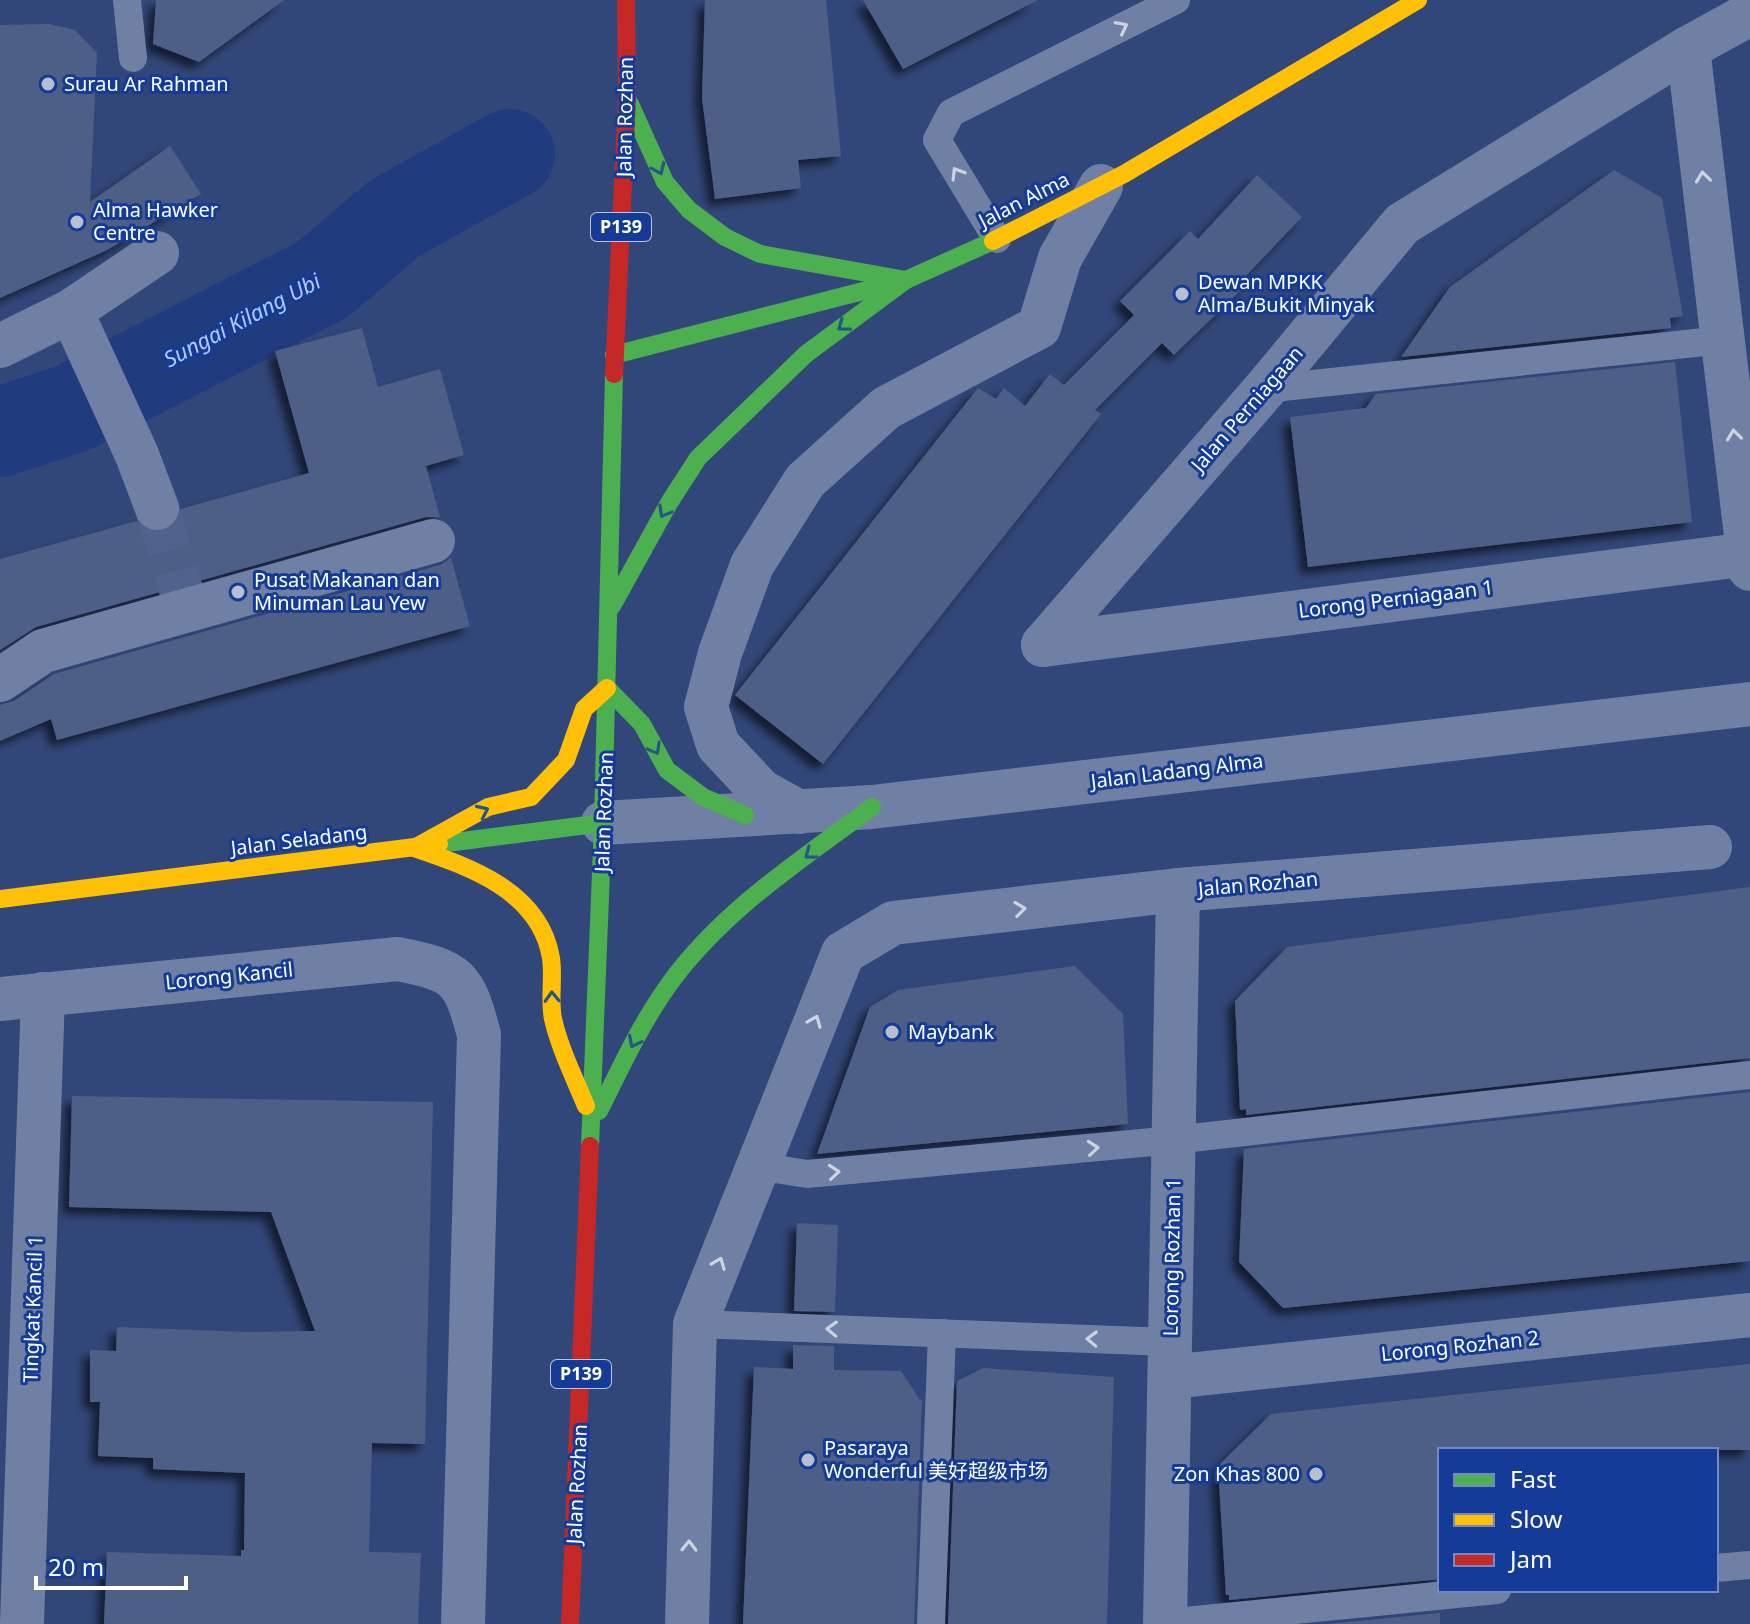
<svg xmlns="http://www.w3.org/2000/svg" width="1750" height="1624" font-family="'Noto Sans','Noto Sans SC',sans-serif">
	<style>
		.lines { fill: none; stroke-linecap: round; stroke-linejoin: round }
		.river { stroke: #203c7f; stroke-width: 90 }
		.building { fill: #4d5f87; filter: url(#shadow) }
		.street-tunnel { stroke: #51638d; stroke-width: 44; stroke-dasharray: 44 22; stroke-linecap: butt }
		.lane { stroke: #7080a4; stroke-width: 28 }
		.street { stroke: #7080a4; stroke-width: 44 }
		.fast { stroke: #4caf50; stroke-width: 18 }
		.slow { stroke: #ffc107; stroke-width: 18 }
		.jam { stroke: #c62828; stroke-width: 18 }
		.oneway { stroke: #cdd3df }
		.oneway2 { stroke: #225885 }
		.poi-dot { fill: #b7bfd0; stroke: #143b97; stroke-width: 3 }
		.labels { text-anchor: middle; stroke-width: 6; stroke-linejoin: round; paint-order: stroke }
		.shield { fill: #143b97; stroke: #b8c4e0; stroke-width: 2 }
		.shield-label { font-size: 18px; font-weight: bold; fill: #fff }
		.poi-label { font-size: 20px; fill: #fff; stroke: #143b97; text-anchor: start }
		.street-label { font-size: 20px; fill: #fff; stroke: #143b97 }
		.water-label { font-size: 22px; font-style: italic; fill: #b2c9f9; stroke: #143b97 }
	</style>
	<defs>
		<filter id="shadow"><feDropShadow dx="-7" dy="7" stdDeviation="4" flood-color="#0009"/></filter>
	</defs>
	<rect width="100%" height="100%" fill="#324779"/>
	<g class="lines">
		<!-- river -->
		<path class="river" d="M0,432L73,408L322,280L395,218L510,154"/>
	</g>
	<!-- building -->
	<g class="building">
		<path d="M156,0H284L199,62L153,44Z"/>
		<path d="M705,0H826L841,156L798,160L801,188L715,199L702,98Z"/>
		<path d="M863,0H1038L903,69Z"/>
		<path d="M49,24L75,30L97,53L90,202L170,146L201,194L107,250L0,298V25Z"/>
		<path d="M1614,170L1662,198L1683,316L1670,318L1671,328L1401,357L1450,287Z"/>
		<path d="M1257,175L1302,217L1240,282L1245,286L1174,355L1162,343L1095,410L1101,414L823,764L735,695L978,388L996,399L1004,388L1025,406L1050,374L1064,385L1134,315L1120,301L1190,231L1198,239Z"/>
		<path d="M362,328L378,387L440,369L464,455L426,466L440,517H426L36,627L0,650V559L137,521L142,528L152,532H165L177,523L181,509L309,473L275,351Z"/>
		<path d="M1675,362L1692,522L1308,567L1290,417L1366,408L1376,394Z"/>
		<path d="M451,558L470,626L57,740L51,719L0,741V705L14,701L54,674L440,565Z"/>
		<path d="M1750,887V1058L1246,1115V1109L1240,1110L1235,1001L1287,947Z"/>
		<path d="M1075,966L1123,1014L1128,1124L817,1154L870,1007L898,990Z"/>
		<path d="M1750,1092V1261L1283,1308L1239,1262L1244,1149Z"/>
		<path d="M72,1096L433,1102L425,1444L372,1443L369,1552L421,1553L418,1624H104L107,1552L241,1556V1550H244L245,1473L153,1469V1458L98,1456L100,1402H90V1350L116,1351L117,1327L248,1332L315,1331L271,1212L69,1207Z"/>
		<path d="M797,1223L838,1225L835,1312L794,1311Z"/>
		<path d="M793,1345L834,1346V1370L901,1371L920,1400L922,1399L914,1624H743L754,1367L793,1369Z"/>
		<path d="M1750,1364V1450H1440V1579L1229,1600V1595H1226L1218,1466L1271,1414Z"/>
		<path d="M983,1368L1114,1377L1107,1624H948L957,1381Z"/>
		<path d="M1440,1613V1624H1327Z"/>
	</g>
	<g class="lines">
		<!-- street-tunnel -->
		<path class="street-tunnel" d="M157,508L187,610"/>
		<!-- lane -->
		<g class="lane">
			<path d="M127,0L133,58"/>
			<path d="M997,239L937,140L951,113L1176,0"/>
			<path d="M1265,389L1723,340"/>
			<path d="M757,1166L807,1174L1174,1140L1750,1075"/>
			<path d="M695,1324L1170,1342"/>
			<path d="M1716,1568L1750,1565"/>
			<path d="M1165,1623L1497,1590"/>
			<path d="M931,1624L942,1333"/>
		</g>
		<!-- street -->
		<g class="street">
			<path d="M1688,48L1750,569"/>
			<path d="M71,311L137,455L157,508"/>
			<path d="M0,346L71,311L157,253"/>
			<path d="M1043,645L1265,389L1402,224L1688,48L1750,14"/>
			<path d="M1043,645L1748,554"/>
			<path d="M0,680L43,651L433,541"/>
			<path d="M799,812L761,791L718,745L706,707L720,653L752,565L805,481L886,408L1039,327L1060,258L1101,186"/>
			<path d="M603,823L872,807L1750,704"/>
			<path d="M0,999L398,959C458,971 464,977 479,1035L463,1624"/>
			<path d="M1170,1377L1750,1315"/>
			<path d="M22,1624L43,994"/>
			<path d="M687,1624L695,1324L843,953L893,923L1178,890L1710,847"/>
			<path d="M1165,1624L1178,890"/>
		</g>
		<!-- fast -->
		<g class="fast">
			<path d="M630,104L665,182L689,210L725,237L760,254L906,280"/>
			<path d="M614,355L906,280L993,241"/>
			<path d="M612,606L669,503L698,458L806,354L906,280"/>
			<path d="M607,688L642,724L667,770L703,797L745,815"/>
			<path d="M439,844L603,823"/>
			<path d="M599,1111C621,1067 641,1023 670,983C723,910 801,860 872,807"/>
			<path d="M590,1146L603,823L614,374"/>
		</g>
		<!-- slow -->
		<g class="slow">
			<path d="M993,241L1124,174L1418,0"/>
			<path d="M414,848C470,867 540,891 551,958C554,978 549,999 553,1019C560,1049 574,1077 586,1106"/>
			<path d="M414,848L488,807L531,797L566,760L584,709L607,688"/>
			<path d="M0,899L439,844"/>
		</g>
		<!-- jam -->
		<g class="jam">
			<path d="M614,374L627,98L626,0"/>
			<path d="M570,1624L590,1146"/>
		</g>
	</g>
	<!-- one-way arrows -->
	<defs><path id="oneway-chevron" d="M-2-3.5L2.5 0L-2 3.5" fill="none" stroke-width="1.6" stroke-linecap="round" stroke-linejoin="round" transform="scale(2)"/></defs>
	<g class="oneway">
		<use href="#oneway-chevron" transform="translate(1122 27) rotate(-27)"/>
		<use href="#oneway-chevron" transform="translate(957 173) rotate(-121)"/>
		<use href="#oneway-chevron" transform="translate(1703 177) rotate(-97)"/>
		<use href="#oneway-chevron" transform="translate(1734 435) rotate(-97)"/>
		<use href="#oneway-chevron" transform="translate(1020 909) rotate(-7)"/>
		<use href="#oneway-chevron" transform="translate(815 1021) rotate(-68)"/>
		<use href="#oneway-chevron" transform="translate(1093 1148) rotate(-5)"/>
		<use href="#oneway-chevron" transform="translate(834 1172) rotate(-5)"/>
		<use href="#oneway-chevron" transform="translate(719 1263) rotate(-69)"/>
		<use href="#oneway-chevron" transform="translate(832 1329) rotate(-178)"/>
		<use href="#oneway-chevron" transform="translate(1092 1339) rotate(-178)"/>
		<use href="#oneway-chevron" transform="translate(689 1546) rotate(-89)"/>
	</g>
	<g class="oneway2">
		<use href="#oneway-chevron" transform="translate(659 169) rotate(66)"/>
		<use href="#oneway-chevron" transform="translate(843 326) rotate(143)"/>
		<use href="#oneway-chevron" transform="translate(664 512) rotate(119)"/>
		<use href="#oneway-chevron" transform="translate(655 749) rotate(61)"/>
		<use href="#oneway-chevron" transform="translate(483 811) rotate(-25)"/>
		<use href="#oneway-chevron" transform="translate(810 854) rotate(143)"/>
		<use href="#oneway-chevron" transform="translate(552 997) rotate(-92)"/>
		<use href="#oneway-chevron" transform="translate(634 1042) rotate(117)"/>
	</g>
	<!-- markers -->
	<g class="poi-dot">
		<circle cx="48" cy="84" r="8"/>
		<circle cx="77" cy="222" r="8"/>
		<circle cx="1182" cy="294" r="8"/>
		<circle cx="238" cy="592" r="8"/>
		<circle cx="892" cy="1032" r="8"/>
		<circle cx="808" cy="1460" r="8"/>
		<circle cx="1316" cy="1474" r="8"/>
	</g>
	<g class="labels">
		<!-- shield labels -->
		<g class="shield">
			<rect x="591" y="213" width="60" height="28" rx="6"/>
			<rect x="551" y="1360" width="60" height="28" rx="6"/>
		</g>
		<g class="shield-label">
			<text x="621" y="233">P139</text>
			<text x="581" y="1380">P139</text>
		</g>
		<!-- poi labels -->
		<g class="poi-label">
			<text x="64" y="91">Surau Ar Rahman</text>
			<text x="93" y="217">Alma Hawker<tspan x="93" dy="23">Centre</tspan></text>
			<text x="1198" y="289">Dewan MPKK<tspan x="1198" dy="23">Alma/Bukit Minyak</tspan></text>
			<text x="254" y="587">Pusat Makanan dan<tspan x="254" dy="23">Minuman Lau Yew</tspan></text>
			<text x="908" y="1039">Maybank</text>
			<text x="824" y="1455">Pasaraya<tspan x="824" dy="23">Wonderful 美好超级市场</tspan></text>
			<text x="1300" y="1481" text-anchor="end">Zon Khas 800</text>
		</g>
		<!-- street labels -->
		<g class="street-label">
			<text transform="translate(625 117) rotate(-89)" y="7">Jalan Rozhan</text>
			<text transform="translate(1024 200) rotate(-27)" y="7">Jalan Alma</text>
			<text transform="translate(1247 409) rotate(-49)" y="7">Jalan Perniagaan</text>
			<text transform="translate(1396 599) rotate(-7)" y="7">Lorong Perniagaan 1</text>
			<text transform="translate(1177 771) rotate(-7)" y="7">Jalan Ladang Alma</text>
			<text transform="translate(604 812) rotate(-88)" y="7">Jalan Rozhan</text>
			<text transform="translate(299 840) rotate(-7)" y="7">Jalan Seladang</text>
			<text transform="translate(1258 884) rotate(-5)" y="7">Jalan Rozhan</text>
			<text transform="translate(229 976) rotate(-6)" y="7">Lorong Kancil</text>
			<text transform="translate(1172 1257) rotate(-89)" y="7">Lorong Rozhan 1</text>
			<text transform="translate(33 1309) rotate(-88)" y="7">Tingkat Kancil 1</text>
			<text transform="translate(1460 1346) rotate(-6)" y="7">Lorong Rozhan 2</text>
			<text transform="translate(577 1484) rotate(-87)" y="7">Jalan Rozhan</text>
		</g>
		<!-- water labels -->
		<g class="water-label">
			<text transform="translate(242 320) rotate(-28)" y="8">Sungai Kilang Ubi</text>
		</g>
	</g>
	<!-- legend -->
	<rect x="1438" y="1448" width="280" height="144" fill="#143b97" stroke="#7289c1" stroke-width="2"/>
	<rect x="1454" y="1474" width="40" height="12" fill="#4caf50" stroke="#7289c1" stroke-width="2"/>
	<text x="1510" y="1488" font-size="24" fill="#ffffff">Fast</text>
	<rect x="1454" y="1514" width="40" height="12" fill="#ffc107" stroke="#7289c1" stroke-width="2"/>
	<text x="1510" y="1528" font-size="24" fill="#ffffff">Slow</text>
	<rect x="1454" y="1554" width="40" height="12" fill="#c62828" stroke="#7289c1" stroke-width="2"/>
	<text x="1510" y="1568" font-size="24" fill="#ffffff">Jam</text>
	<!-- scale -->
	<path d="M36 1576v12h150v-12" fill="none" stroke="#ffffff" stroke-width="4"/>
	<text x="48" y="1576" font-size="24" fill="#ffffff" stroke="#143b97" stroke-width="6" paint-order="stroke">20 m</text>
</svg>
